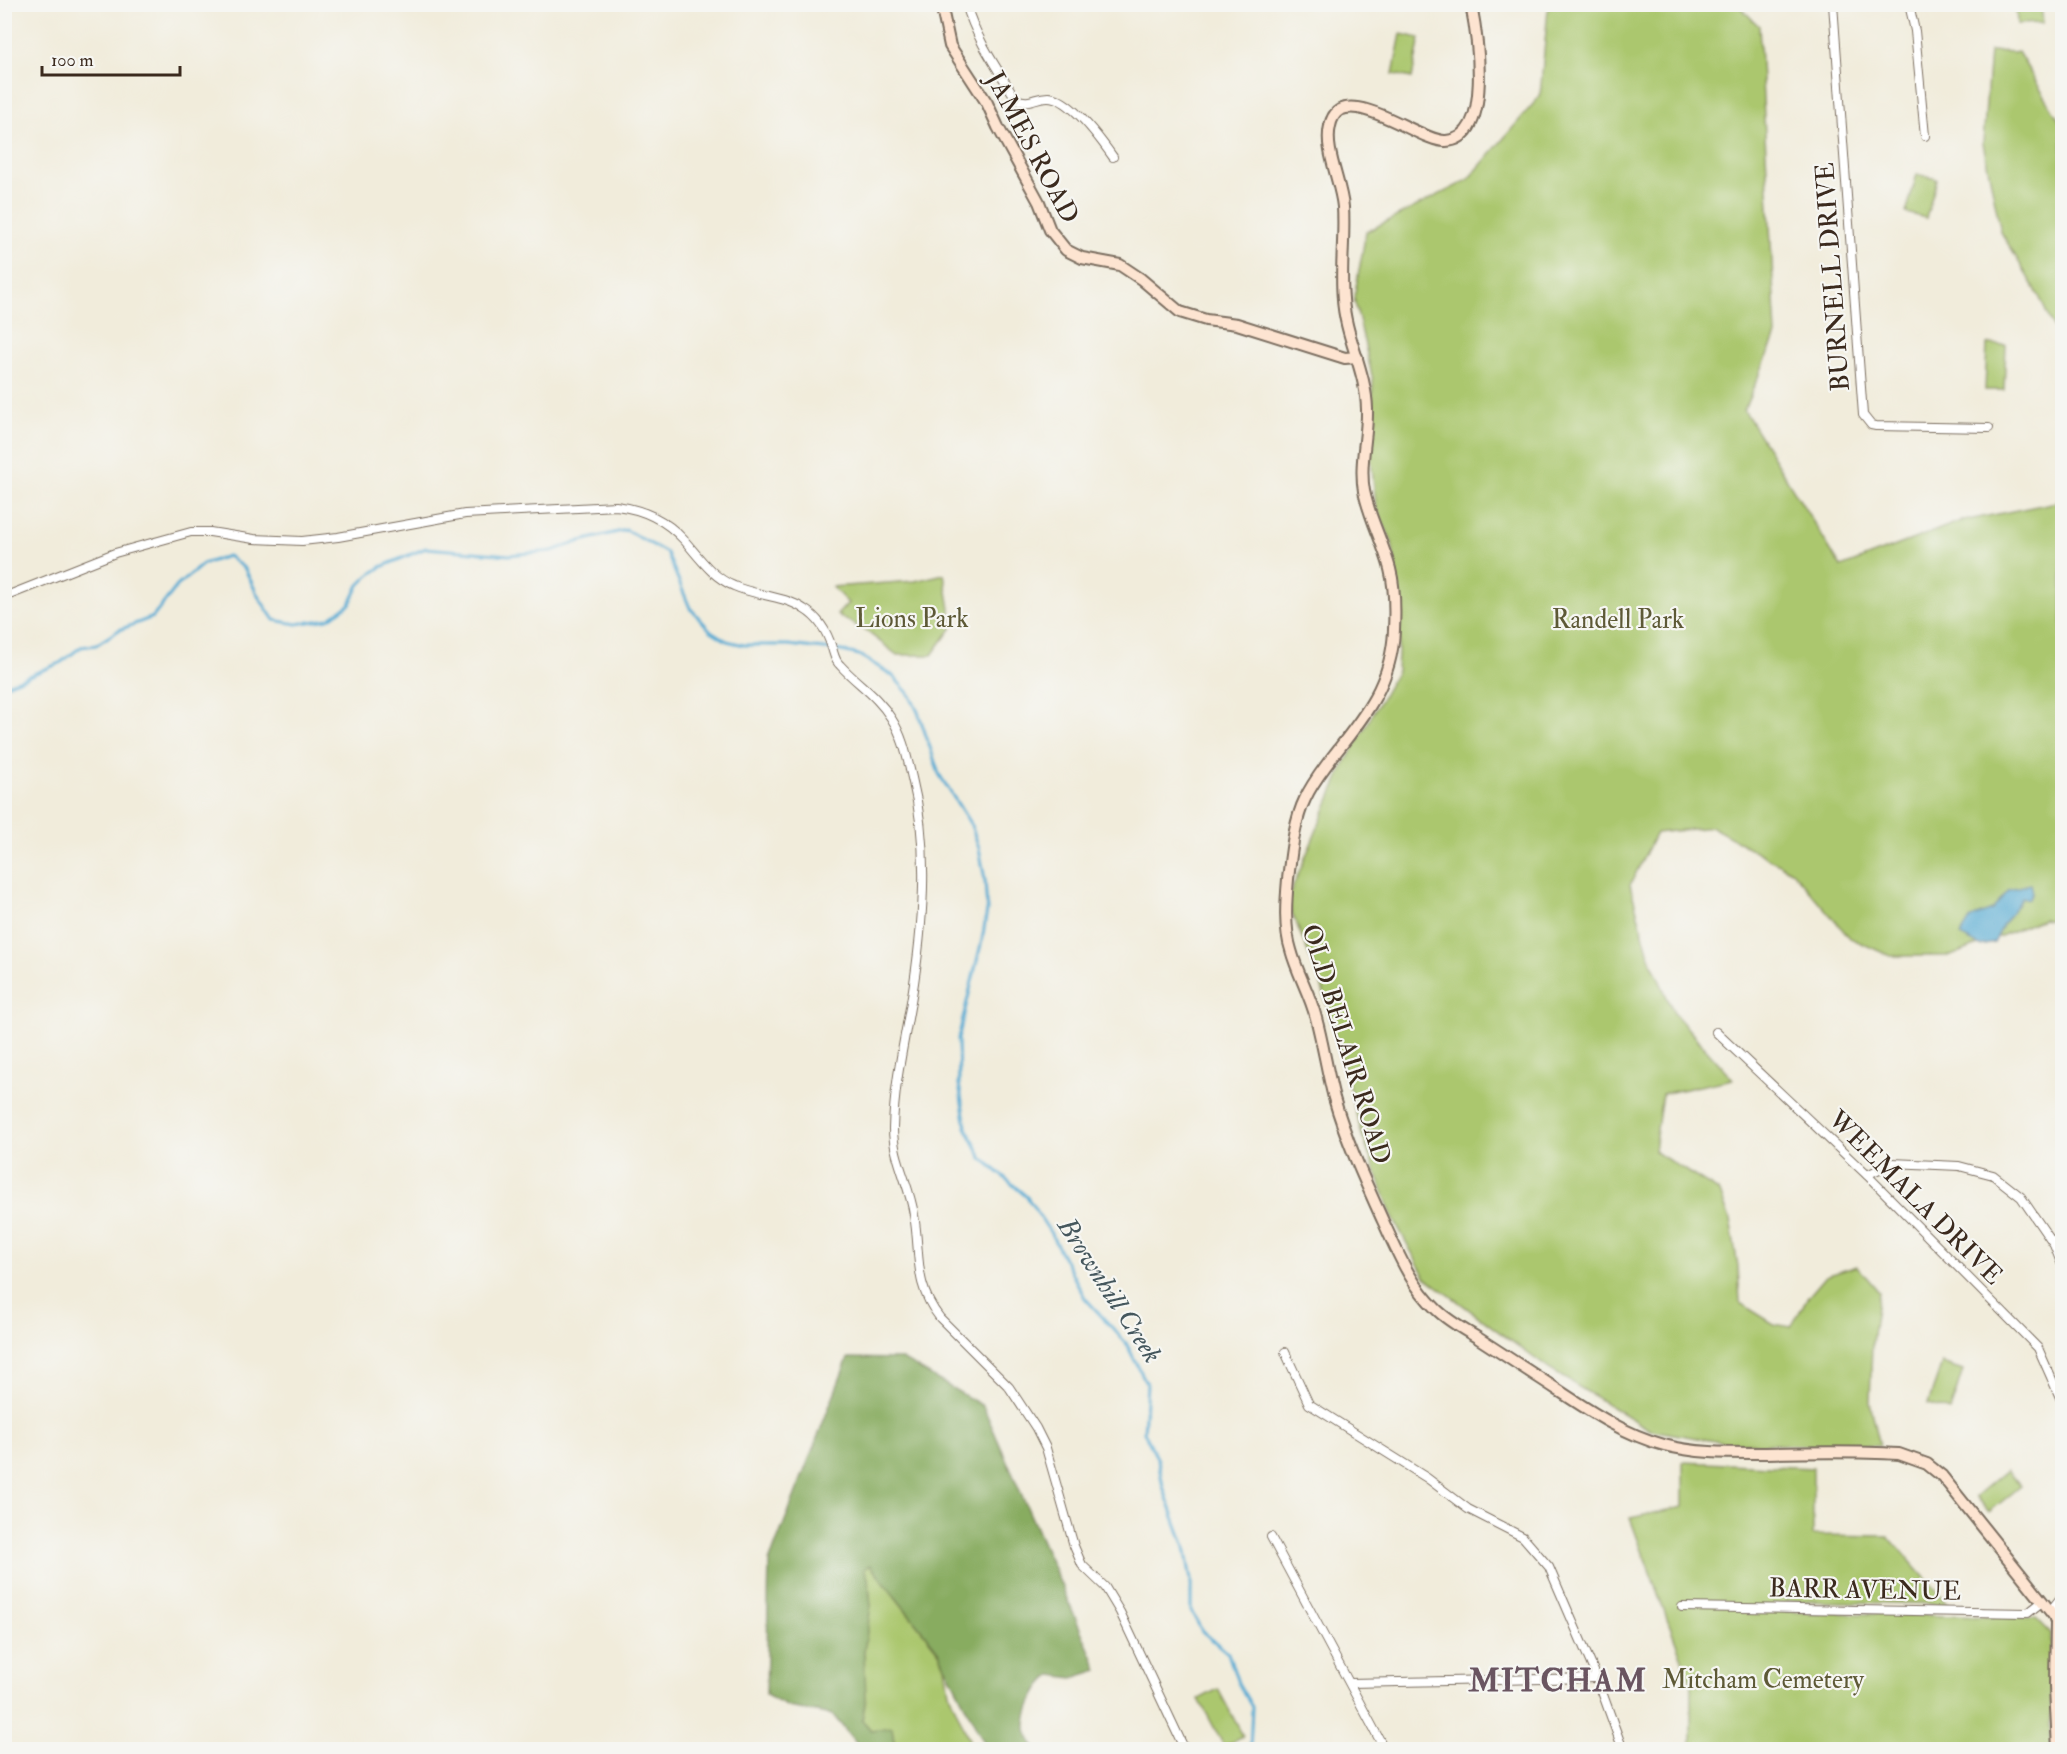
<svg xmlns="http://www.w3.org/2000/svg" width="2067" height="1754" font-family="'IM FELL Double Pica',serif">
	<style>
		.green { fill: #abc76e; stroke: #737846; stroke-width: 1.5 }
		.forest { fill: #88ac61; stroke: #626b40; stroke-width: 1.5 }
		.water { fill: #57abd3; stroke: #496a78; stroke-width: 1.5 }
		.lines { fill: none; stroke-linecap: round; stroke-linejoin: round }
		.stream { stroke: #57abd3; stroke-width: 3 }
		.minor-casing { stroke: #7b6e60; stroke-width: 10 }
		.secondary-casing { stroke: #7b6e60; stroke-width: 14 }
		.minor { stroke: #fff; stroke-width: 8 }
		.secondary { stroke: #fde4d1; stroke-width: 10 }
		.labels { text-anchor: middle; stroke-width: 4.5; stroke-linejoin: round; paint-order: stroke }
		.street-label { font-size: 26px; fill: #3b2a1e; stroke: #f6f6f2 }
		.park-label { font-size: 26px; fill: #5d5936; stroke: #f6f6f2 }
		.water-label { font-size: 27px; font-style: italic; fill: #45575d; stroke: #f6f6f2 }
		.district-label { font-size: 32px; font-weight: bold; letter-spacing: 1.5px; fill: #6a5561; stroke: #f6f6f2 }
	</style>
	<rect width="100%" height="100%" fill="#f6f6f2"/>
	<filter id="ink" filterUnits="userSpaceOnUse"><feTurbulence type="fractalNoise" baseFrequency=".0167" numOctaves="2"/><feDisplacementMap in="SourceGraphic" scale="12" xChannelSelector="R" yChannelSelector="G"/><feConvolveMatrix kernelMatrix="1 2 1 2 8 2 1 2 1" color-interpolation-filters="sRGB"/></filter>
	<filter id="wash" filterUnits="userSpaceOnUse"><feTurbulence type="fractalNoise" baseFrequency=".008" numOctaves="4" result="noise"/><feDisplacementMap in="SourceGraphic" scale="24" xChannelSelector="R" yChannelSelector="G"/><feGaussianBlur stdDeviation="1.35" result="paint"/><feColorMatrix in="noise" values="0 0 0 0 0 0 0 0 0 0 0 0 0 0 0 0 0 1.4 0 .05"/><feComposite in="paint" operator="in"/></filter>
	<g filter="url(#wash)">
		<rect width="100%" height="100%" fill="#f1ecdb"/>
		<!-- green -->
		<g class="green">
			<path d="M1551,5H1738L1759,26L1776,335L1744,410L1841,567L1958,522L2062,501V923L2043,919L1951,956H1890L1850,938L1793,872L1712,827L1656,833L1630,885L1650,959L1674,1013L1733,1079L1662,1094L1654,1151L1720,1192L1730,1220L1738,1266L1740,1303L1774,1324L1791,1327L1808,1297L1826,1276L1857,1266L1879,1292L1872,1343L1870,1402L1880,1446H1818L1721,1442L1650,1430L1549,1369L1425,1277L1392,1216L1362,1135L1321,983L1287,901L1344,765L1397,671L1401,604L1392,542L1376,507L1371,458L1373,380L1354,298L1366,232L1468,180L1540,96L1548,9Z"/>
			<path d="M2016,5H2041L2043,23L2017,24Z"/>
			<path d="M1401,34L1420,38L1412,78L1393,74Z"/>
			<path d="M1990,51L2018,52L2062,125V347L2039,296L2001,232L1983,143Z"/>
			<path d="M1917,174L1937,179L1926,218L1906,213Z"/>
			<path d="M1987,344L2006,345L2004,390H1985Z"/>
			<path d="M944,574L953,626L932,655H897L865,630L837,615L848,603L832,587L915,581Z"/>
			<path d="M1942,1363L1963,1370L1950,1411L1928,1404Z"/>
			<path d="M1683,1462L1813,1468V1535L1888,1536L1948,1604L1786,1601V1612L2036,1618L2051,1633V1749H1691V1683L1630,1518L1683,1507Z"/>
			<path d="M2007,1470L2021,1486L1989,1512L1976,1496Z"/>
			<path d="M870,1565L939,1652L945,1666L949,1693L973,1749H895L892,1728L871,1730L862,1720C867,1694 863,1678 864,1653C864,1623 877,1599 864,1569Z"/>
			<path d="M1218,1689L1243,1736L1224,1746L1199,1699Z"/>
		</g>
		<!-- forest -->
		<path class="forest" d="M848,1358L902,1359L983,1406L1098,1670L1073,1678L1052,1675C1038,1684 1025,1711 1026,1728C1026,1735 1033,1744 1036,1749H987L945,1666L939,1652L870,1565L864,1569L868,1578L871,1605L864,1652L866,1698L862,1720L871,1730L892,1727L895,1749H861L833,1715L788,1707L766,1695L769,1562Z"/>
		<!-- water -->
		<path class="water" d="M2030,884L2032,892L2028,899L2022,897L2003,925L1994,943L1980,946L1960,936L1971,918L1992,910L2009,890Z"/>
		<g class="lines">
			<!-- stream -->
			<path class="stream" d="M4,686L60,663L81,647L96,645L119,630L153,617L177,586L203,564L228,556L245,569L258,596L274,620L297,624L328,619L350,604L359,585L368,576L381,567L426,548L509,555L552,551L581,541L626,530L667,553L690,608L711,631L727,641L744,645H788L842,651L859,655L892,675L909,694L918,712L939,774L971,825L979,848L985,880L987,911L982,940L958,1039L959,1084L966,1127L982,1158L1027,1197L1050,1232L1085,1298L1126,1343L1147,1384L1144,1432L1158,1460L1163,1487L1185,1547L1191,1580V1611L1202,1631L1228,1653L1238,1683L1252,1707L1250,1750"/>
		</g>
	</g>
	<g filter="url(#ink)">
		<g class="lines">
			<defs>
				<g id="minor">
					<path d="M966,4C976,39 997,68 1016,99C1031,105 1034,97 1048,97C1070,97 1101,140 1113,157"/>
					<path d="M1833,4L1863,415L1871,425L1876,426L1989,428"/>
					<path d="M1909,4L1915,31L1925,136"/>
					<path d="M4,597L115,553L191,532H210L254,539L302,541L338,537L465,514L616,506C643,509 665,519 684,540C699,557 712,577 734,586C756,596 783,595 804,609C819,618 827,631 832,648C834,654 835,661 840,665C856,683 878,696 891,718C903,736 907,757 912,778C929,845 924,915 914,983C907,1031 894,1080 893,1129C893,1158 910,1186 914,1215C921,1255 913,1284 940,1318L1009,1387L1036,1428L1046,1448L1074,1546L1082,1565L1105,1587L1120,1612L1185,1750"/>
					<path d="M1716,1032L1867,1175L2038,1348L2062,1402V1408"/>
					<path d="M1867,1175L1892,1163L1959,1166L1993,1175L2021,1197L2054,1245L2062,1265"/>
					<path d="M1285,1352L1309,1404L1427,1478L1468,1509L1523,1537L1549,1567L1597,1678L1623,1750"/>
					<path d="M1271,1537L1385,1750"/>
					<path d="M1682,1607L2028,1613L2043,1601"/>
					<path d="M2050,1611L2062,1596"/>
					<path d="M1350,1683L1597,1678"/>
				</g>
				<g id="secondary">
					<path d="M941,4L950,46L987,103L998,127L1039,202L1050,230L1066,250L1082,258L1120,265L1141,279L1180,312L1206,320L1237,324L1345,358L1357,357"/>
					<path d="M1471,4C1477,35 1494,139 1446,141C1420,143 1340,76 1330,126C1324,150 1341,182 1343,207C1345,237 1340,268 1343,299C1345,336 1366,371 1367,409C1368,436 1359,463 1364,491C1369,517 1383,542 1390,569C1395,588 1395,610 1394,630C1392,683 1364,717 1333,756C1323,770 1312,783 1305,799C1294,821 1291,855 1288,879C1286,902 1284,928 1291,950C1297,973 1310,994 1316,1018C1323,1044 1327,1071 1334,1098C1346,1140 1365,1181 1383,1221C1398,1253 1410,1284 1436,1309C1448,1321 1463,1329 1478,1338C1498,1351 1518,1364 1538,1377C1577,1402 1618,1433 1664,1445C1698,1454 1731,1453 1766,1453C1810,1452 1855,1451 1899,1454L1927,1464L1942,1476L2054,1616L2056,1622L2055,1687L2058,1750"/>
				</g>
			</defs>
			<!-- minor casing -->
			<use href="#minor" class="minor-casing"/>
			<!-- secondary casing -->
			<use href="#secondary" class="secondary-casing"/>
			<!-- minor -->
			<use href="#minor" class="minor"/>
			<!-- secondary -->
			<use href="#secondary" class="secondary"/>
		</g>
	</g>
	<g class="labels">
		<!-- street labels -->
		<g class="street-label">
			<text transform="translate(1033 147) rotate(62)" y="9">JAMES ROAD</text>
			<text transform="translate(1832 277) rotate(-94)" y="9">BURNELL DRIVE</text>
			<text transform="translate(1347 1044) rotate(73)" y="9">OLD BELAIR ROAD</text>
			<text transform="translate(1916 1197) rotate(45)" y="9">WEEMALA DRIVE</text>
			<text transform="translate(1865 1589) rotate(1)" y="9">BARR AVENUE</text>
		</g>
		<!-- park labels -->
		<g class="park-label">
			<text x="912" y="627">Lions Park</text>
			<text x="1618" y="628">Randell Park</text>
			<text x="1763" y="1688">Mitcham Cemetery</text>
		</g>
		<!-- water labels -->
		<g class="water-label">
			<text transform="translate(1110 1290) rotate(57)" y="9">Brownhill Creek</text>
		</g>
		<!-- district labels -->
		<g class="district-label">
			<text x="1558" y="1691">MITCHAM</text>
		</g>
	</g>
	<!-- margin -->
	<rect width="2067" height="1754" fill="none" stroke="#f6f6f2" stroke-width="24"/>
	<!-- scale -->
	<path d="M42 66v9h138v-9" fill="none" stroke="#3b2a1e" stroke-width="3"/>
	<text x="51" y="66" font-size="18" fill="#3b2a1e" stroke="#f6f6f2" stroke-width="4.5" paint-order="stroke">100 m</text>
</svg>
